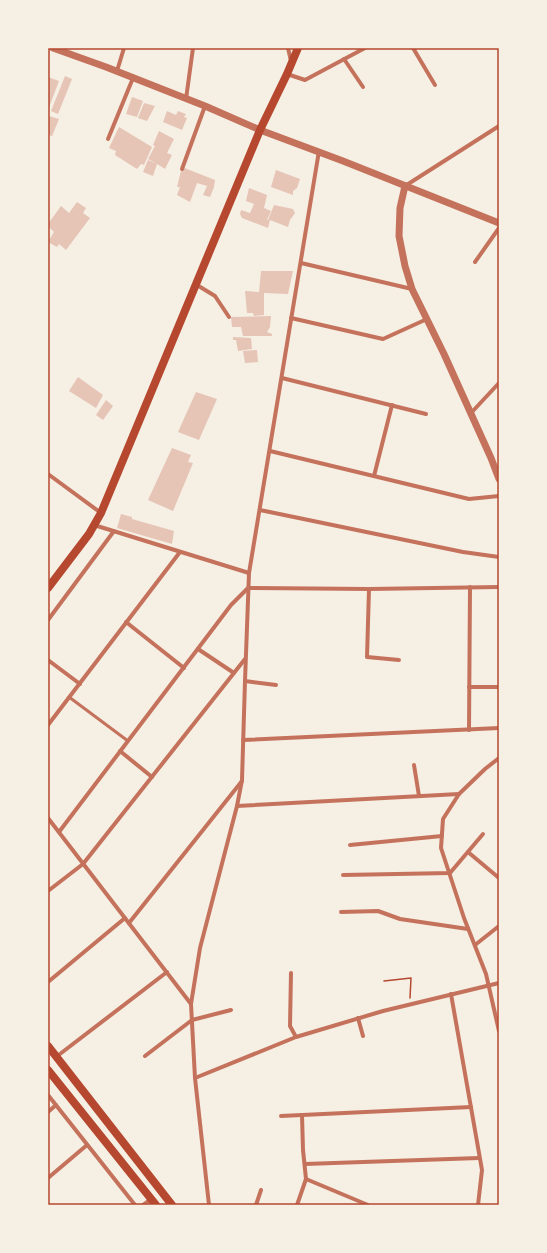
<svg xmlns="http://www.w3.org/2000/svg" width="547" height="1253" font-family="Mulish,sans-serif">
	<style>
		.building { fill: #e6c5b7 }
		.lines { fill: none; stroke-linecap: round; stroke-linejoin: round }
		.path { stroke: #b5482f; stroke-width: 1.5 }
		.service { stroke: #c5725c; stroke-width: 3 }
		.minor { stroke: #c5725c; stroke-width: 4 }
		.tertiary { stroke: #c5725c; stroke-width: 7 }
		.secondary { stroke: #b5482f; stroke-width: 8 }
		.neatline { fill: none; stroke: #b5482f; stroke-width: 1.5 }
	</style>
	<rect width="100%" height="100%" fill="#f6efe4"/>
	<!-- building -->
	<g class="building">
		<path d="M65,76L72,79L58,114L51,111Z"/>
		<path d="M48,77L59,81L48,110Z"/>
		<path d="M132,97L143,101L137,117L126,114Z"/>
		<path d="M144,103L155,106L147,121L138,118Z"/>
		<path d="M167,111L176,115L178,111L186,114L184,117L187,118L182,130L163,122Z"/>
		<path d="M49,116L59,119L52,136L48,135Z"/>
		<path d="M119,127L152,147L144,165L141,164L137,169L115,155L116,151L109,148Z"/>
		<path d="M159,131L174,139L167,153L172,155L165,169L157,164L153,176L143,172L148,160L157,164L148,159L155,146L153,145Z"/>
		<path d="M182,167L215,180L214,187L210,197L203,195L207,186L197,183L190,202L177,195L180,187H177Z"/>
		<path d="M276,170L300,179L297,188L293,191V195L271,187Z"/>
		<path d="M249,188L267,195L264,208L271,211L267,220H268L274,205L293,209L295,213L290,220L288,227L270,220L268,228L242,218L240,214L241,210L250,213L254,204L246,201Z"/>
		<path d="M77,202L86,208L83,213L90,218L66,250L59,244L57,247L48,242L54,232L48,226V224L61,206L69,213Z"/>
		<path d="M261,271H293L288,294L264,293V315L254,316L253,313H247L245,291L259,292Z"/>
		<path d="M271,316L270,327L267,332L272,334V336H243L241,327H232L231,317Z"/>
		<path d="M233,337L251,338L252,349L238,351L236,340H233Z"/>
		<path d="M257,350L258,362L245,363L243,351Z"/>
		<path d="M78,377L103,395L96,408L69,391Z"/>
		<path d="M196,392L217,399L199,440L178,432Z"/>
		<path d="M106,400L113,406L103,420L96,415Z"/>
		<path d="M172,448L191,455L188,462L193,463L173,511L148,500Z"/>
		<path d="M121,514L132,517V519L174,531L172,544L117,528Z"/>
	</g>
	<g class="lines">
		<!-- path -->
		<path class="path" d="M384,981L411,978L410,998"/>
		<!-- service -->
		<path class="service" d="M69,697L128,741"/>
		<!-- minor -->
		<g class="minor">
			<path d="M288,48L291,61"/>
			<path d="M413,48L435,85"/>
			<path d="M344,59L363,87"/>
			<path d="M117,71L124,48"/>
			<path d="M287,74L305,80L365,48"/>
			<path d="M186,99L193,48"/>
			<path d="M108,139L133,78"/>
			<path d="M182,169L205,106"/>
			<path d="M405,186L499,126"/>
			<path d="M475,262L499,228"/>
			<path d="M301,263L412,289"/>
			<path d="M197,285L215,296L229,317"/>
			<path d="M291,318L383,339L427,319"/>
			<path d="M282,378L426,414"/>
			<path d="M471,413L499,383"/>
			<path d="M270,451L469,499L499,496"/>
			<path d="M48,474L101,513"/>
			<path d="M374,476L392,405"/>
			<path d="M260,510L463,552L499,557"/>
			<path d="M94,525L249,573"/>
			<path d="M369,589L367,657L399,660"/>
			<path d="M48,620L114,531"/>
			<path d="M126,622L184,668"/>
			<path d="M198,649L234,673"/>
			<path d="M48,660L80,684"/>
			<path d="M245,681L276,685"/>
			<path d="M469,687H499"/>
			<path d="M48,725L180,552"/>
			<path d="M469,730L470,587"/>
			<path d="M243,740L499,728"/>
			<path d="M120,751L152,777"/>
			<path d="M499,758L485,769L459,794L443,819L441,848L464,918L486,974L499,1031"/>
			<path d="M414,765L419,796"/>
			<path d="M237,806L459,794"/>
			<path d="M48,818L191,1004"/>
			<path d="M59,832L231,605L248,588L369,589L499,587"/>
			<path d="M350,845L442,836"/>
			<path d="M468,852L499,878"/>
			<path d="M343,875L450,873L483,834"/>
			<path d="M48,891L83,864L245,659"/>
			<path d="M341,912L378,911L400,919L468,929"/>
			<path d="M129,923L242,781"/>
			<path d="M475,945L499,926"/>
			<path d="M291,973L290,1026L296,1037"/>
			<path d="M48,982L125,918"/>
			<path d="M451,994L482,1170L478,1205"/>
			<path d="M358,1018L363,1036"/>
			<path d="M145,1056L192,1020L231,1010"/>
			<path d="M56,1057L167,972"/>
			<path d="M195,1078L296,1037L383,1011L499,983"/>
			<path d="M48,1095L135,1205"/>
			<path d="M48,1112L56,1105"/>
			<path d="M281,1116L471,1107"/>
			<path d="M305,1164L479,1158"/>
			<path d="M48,1178L87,1145"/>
			<path d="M306,1179L368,1205"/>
			<path d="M143,1205L151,1199"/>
			<path d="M209,1205L195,1078L191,1004L200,948L237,806L242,780L245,681L249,573L319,151"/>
			<path d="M256,1205L261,1190"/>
			<path d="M297,1205L306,1179L303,1150L302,1115"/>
		</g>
		<!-- tertiary -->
		<g class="tertiary">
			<path d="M53,48L106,67L205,106L260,130L343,161L499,223"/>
			<path d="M405,186L400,208L399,236L405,266L412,289L444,354L491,458L499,479"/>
		</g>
		<!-- secondary -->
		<g class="secondary">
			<path d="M48,588L89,534L101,513L260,130L287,74L298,48"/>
			<path d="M48,1046L172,1205"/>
			<path d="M48,1070L156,1205"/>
		</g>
	</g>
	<!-- border -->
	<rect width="547" height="1253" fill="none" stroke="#f6efe4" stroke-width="98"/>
	<rect x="49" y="49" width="449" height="1155" class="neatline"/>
</svg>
